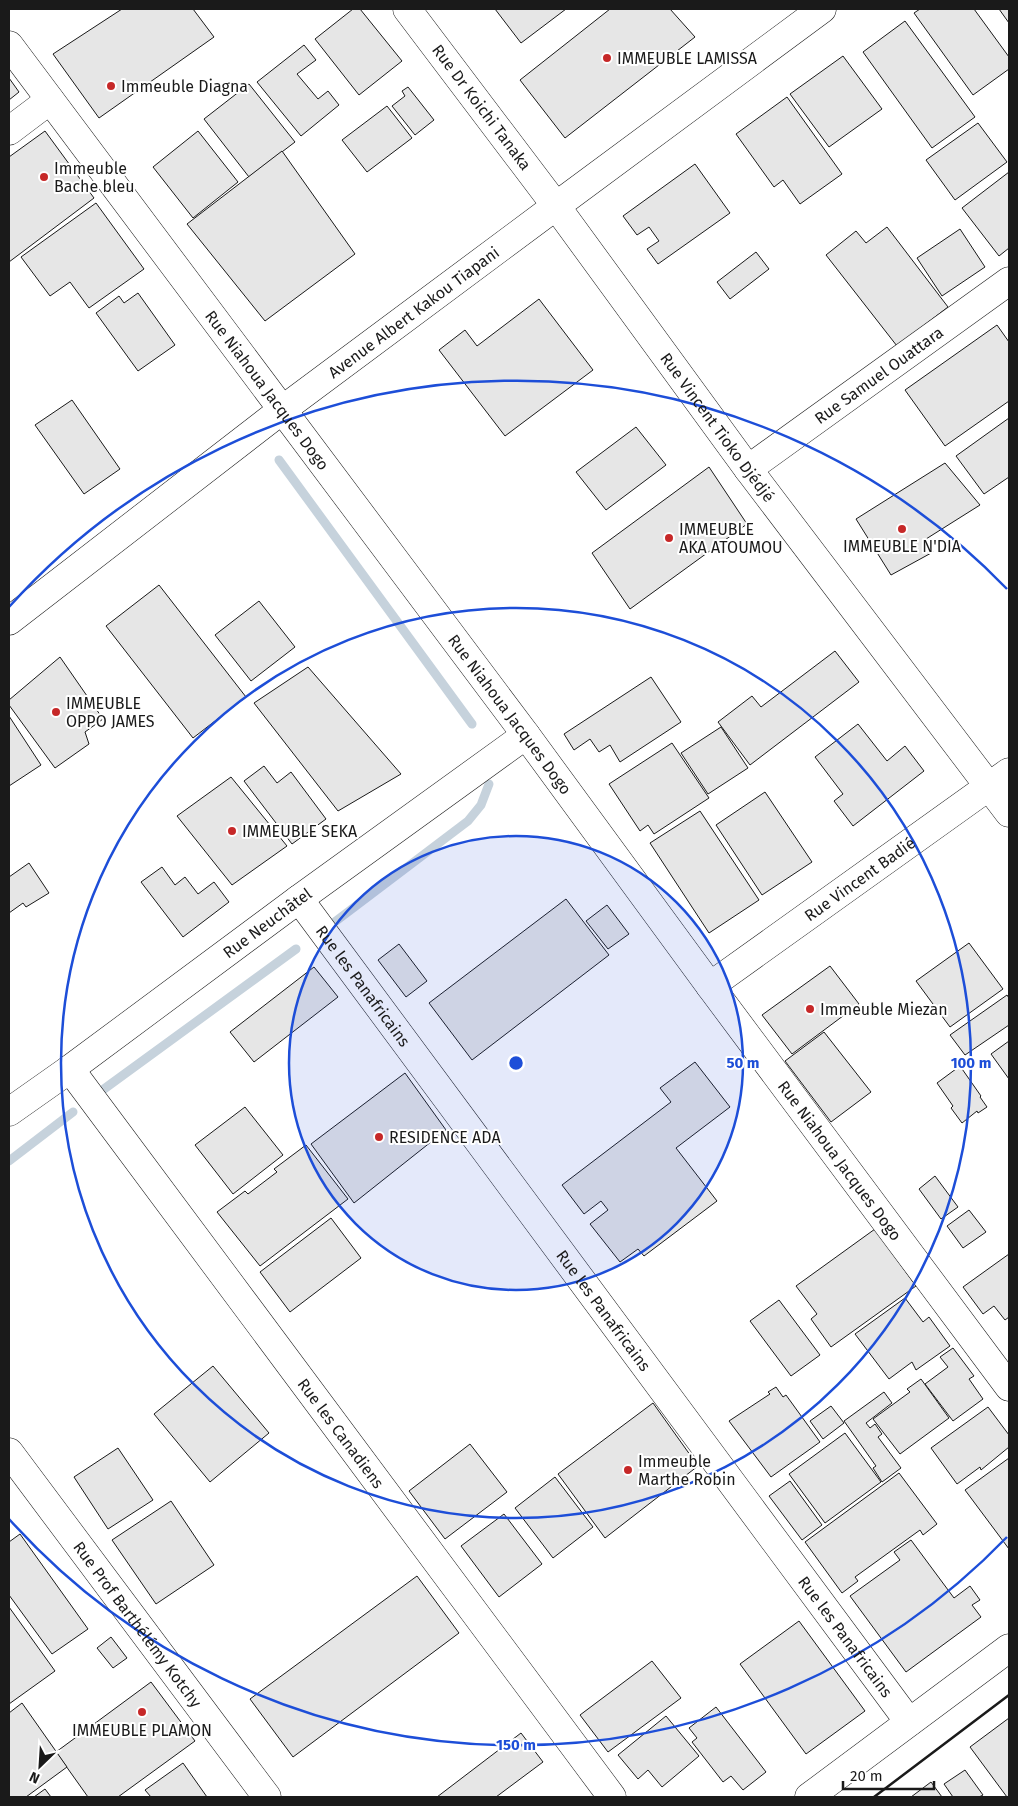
<svg xmlns="http://www.w3.org/2000/svg" width="1018" height="1806" font-family="'Fira Sans',sans-serif">
	<style>
		.lines { fill: none; stroke-linecap: round; stroke-linejoin: round }
		.stream { stroke: #c6d2dc; stroke-width: 9 }
		.building { fill: #e6e6e6; stroke: #1a1a1a }
		.minor-casing { stroke: #1a1a1a; stroke-width: 29 }
		.tertiary-casing { stroke: #1a1a1a; stroke-width: 29 }
		.minor { stroke: #fff; stroke-width: 28 }
		.tertiary { stroke: #fff; stroke-width: 28 }
		.wall { stroke: #1a1a1a; stroke-width: 2.5 }
		.ring { fill: none; stroke: #1d4ed8; stroke-width: 2.5 }
		.poi-dot { fill: #c62828; stroke: #fff; stroke-width: 2 }
		.labels { text-anchor: middle; stroke-width: 4; stroke-linejoin: round; paint-order: stroke }
		.poi-label { font-size: 16px; fill: #1a1a1a; stroke: #fff; text-anchor: start }
		.street-label { font-size: 16px; fill: #1a1a1a; stroke: #fff }
		.centre { fill: #1d4ed8; stroke: #fff; stroke-width: 2.5 }
		.ring-label { font-size: 15px; text-anchor: middle; font-weight: bold; fill: #1d4ed8; stroke: #fff; stroke-width: 4; stroke-linejoin: round; paint-order: stroke }
	</style>
	<rect width="100%" height="100%" fill="#fff"/>
	<g class="lines">
		<!-- stream -->
		<g class="stream">
			<path d="M279,460L472,724"/>
			<path d="M332,924L468,821L481,805L489,784"/>
			<path d="M104,1089L296,949"/>
			<path d="M9,1161L73,1112"/>
		</g>
	</g>
	<!-- building -->
	<g class="building">
		<path d="M122,9H193L214,37L99,118L53,54Z"/>
		<path d="M353,9H360L402,61L359,95L315,39Z"/>
		<path d="M495,9H566L521,43Z"/>
		<path d="M610,9H670L695,37L565,138L520,80Z"/>
		<path d="M920,9H974L1009,57V69L973,95L914,13Z"/>
		<path d="M999,9H1009V23Z"/>
		<path d="M905,21L975,117L932,148L863,52Z"/>
		<path d="M304,45L316,60L297,74L318,99L328,91L339,105L301,136L257,82Z"/>
		<path d="M843,56L882,109L829,147L790,94Z"/>
		<path d="M9,78L19,92L9,100Z"/>
		<path d="M249,84L295,142L249,177L204,119Z"/>
		<path d="M408,87L434,120L415,135L392,106L405,96L402,91Z"/>
		<path d="M787,97L842,174L800,204L783,180L774,187L736,134Z"/>
		<path d="M387,106L412,138L367,172L342,140Z"/>
		<path d="M978,123L1007,162L955,200L926,160Z"/>
		<path d="M45,131L94,198L9,262V157Z"/>
		<path d="M198,131L238,182L193,218L153,167Z"/>
		<path d="M282,151L355,254L265,321L187,224Z"/>
		<path d="M695,164L730,213L658,264L647,249L659,241L649,227L637,235L623,216Z"/>
		<path d="M1009,172V248L999,256L962,208Z"/>
		<path d="M96,203L144,269L89,308L70,282L50,296L21,257Z"/>
		<path d="M887,227L948,307L897,346L826,255L856,231L866,243Z"/>
		<path d="M960,229L985,267L942,296L917,258Z"/>
		<path d="M756,252L769,269L730,299L717,282Z"/>
		<path d="M138,293L175,345L138,371L96,313L119,296L124,303Z"/>
		<path d="M539,299L593,370L505,436L439,350L465,330L477,346Z"/>
		<path d="M997,325L1009,342V401L945,446L905,390Z"/>
		<path d="M72,400L120,469L84,494L35,425Z"/>
		<path d="M1009,418V477L984,494L956,456Z"/>
		<path d="M636,427L666,465L606,510L576,472Z"/>
		<path d="M945,463L980,505L926,539L933,552L891,575L856,519Z"/>
		<path d="M709,467L747,524L630,609L592,553Z"/>
		<path d="M159,585L246,697L193,738L106,626Z"/>
		<path d="M259,601L295,647L251,681L215,635Z"/>
		<path d="M835,651L859,682L750,765L718,722L752,696L761,707Z"/>
		<path d="M60,657L103,719L85,732L89,744L55,768L9,705V700Z"/>
		<path d="M308,667L401,774L338,811L254,703Z"/>
		<path d="M651,677L681,722L620,762L610,745L599,752L590,739L574,750L564,734Z"/>
		<path d="M9,716L41,765L9,786Z"/>
		<path d="M858,724L887,761L905,746L924,771L853,826L834,801L843,794L815,757Z"/>
		<path d="M721,727L748,768L708,794L681,753Z"/>
		<path d="M672,743L709,798L654,834L648,825L640,831L609,784Z"/>
		<path d="M264,766L277,783L291,772L326,819L292,844L244,781Z"/>
		<path d="M231,777L287,846L232,885L177,816Z"/>
		<path d="M765,792L812,862L762,895L716,825Z"/>
		<path d="M700,811L759,900L709,933L650,843Z"/>
		<path d="M29,863L49,893L26,907L23,903L9,913V877Z"/>
		<path d="M162,867L175,885L185,877L198,894L214,882L229,902L183,937L141,882Z"/>
		<path d="M566,899L609,955L472,1060L429,1003Z"/>
		<path d="M607,905L629,934L608,949L586,921Z"/>
		<path d="M969,943L1003,989L950,1027L916,981Z"/>
		<path d="M399,944L427,981L406,997L378,960Z"/>
		<path d="M830,966L859,1004L792,1054L762,1015Z"/>
		<path d="M314,967L338,997L254,1062L230,1032Z"/>
		<path d="M1007,995L1009,998V1025L965,1055L950,1035Z"/>
		<path d="M824,1032L871,1092L831,1122L785,1061Z"/>
		<path d="M1009,1041V1079L991,1054Z"/>
		<path d="M695,1062L730,1107L676,1148L717,1201L644,1256L638,1249L620,1262L590,1224L608,1210L601,1201L584,1214L562,1185L671,1102L660,1088Z"/>
		<path d="M960,1066L981,1096L980,1097L987,1107L978,1113L977,1111L962,1123L951,1108L953,1106L937,1083Z"/>
		<path d="M405,1073L446,1130L354,1203L311,1144Z"/>
		<path d="M245,1107L283,1155L233,1194L195,1145Z"/>
		<path d="M306,1145L348,1199L260,1266L217,1212L245,1191L248,1194L277,1172L274,1169Z"/>
		<path d="M935,1176L958,1207L941,1219L919,1189Z"/>
		<path d="M969,1210L986,1232L963,1248L947,1226Z"/>
		<path d="M331,1218L361,1258L290,1312L260,1272Z"/>
		<path d="M875,1229L916,1286L831,1347L811,1319L817,1314L796,1286Z"/>
		<path d="M1009,1254V1317L1005,1320L994,1306L983,1314L963,1287Z"/>
		<path d="M905,1298L923,1322L929,1317L950,1346L916,1370L912,1362L889,1379L855,1334Z"/>
		<path d="M779,1300L820,1355L791,1376L750,1321Z"/>
		<path d="M953,1348L974,1376L969,1379L983,1399L953,1421L925,1384L948,1367L940,1357Z"/>
		<path d="M213,1366L269,1433L210,1482L154,1414Z"/>
		<path d="M921,1379L949,1418L900,1454L873,1419L910,1392L907,1389Z"/>
		<path d="M776,1387L783,1397L786,1395L820,1442L771,1477L729,1421L770,1394L768,1392Z"/>
		<path d="M884,1392L892,1403L866,1423L870,1428L875,1424L882,1434L878,1437L901,1468L882,1482L873,1468L876,1466L844,1421Z"/>
		<path d="M653,1403L698,1466L605,1538L558,1474Z"/>
		<path d="M831,1406L844,1423L823,1439L810,1421Z"/>
		<path d="M988,1407L1009,1435V1447L981,1470L980,1467L957,1484L931,1448Z"/>
		<path d="M845,1433L881,1482L825,1523L789,1474Z"/>
		<path d="M470,1444L507,1492L445,1539L409,1491Z"/>
		<path d="M118,1448L153,1500L108,1529L74,1477Z"/>
		<path d="M1009,1458V1549L965,1490Z"/>
		<path d="M899,1473L937,1524L923,1535L920,1530L855,1577L858,1581L842,1593L805,1542Z"/>
		<path d="M555,1477L593,1527L553,1558L515,1508Z"/>
		<path d="M790,1481L822,1525L802,1540L769,1496Z"/>
		<path d="M171,1501L214,1565L156,1604L112,1540Z"/>
		<path d="M504,1514L542,1564L499,1597L461,1546Z"/>
		<path d="M20,1534L88,1629L52,1654L9,1595V1542Z"/>
		<path d="M911,1540L954,1598L970,1586L980,1600L972,1605L981,1617L906,1672L850,1596L900,1560L894,1552Z"/>
		<path d="M417,1576L459,1633L293,1757L250,1699Z"/>
		<path d="M9,1607L55,1671L9,1704Z"/>
		<path d="M799,1621L865,1711L806,1754L740,1664Z"/>
		<path d="M111,1637L127,1658L113,1668L97,1648Z"/>
		<path d="M652,1661L681,1698L608,1752L580,1715Z"/>
		<path d="M151,1682L195,1741L118,1797H88L56,1752Z"/>
		<path d="M22,1703L67,1767L26,1797H9V1713Z"/>
		<path d="M716,1707L766,1772L743,1790L731,1776L723,1782L692,1742L697,1738L689,1728Z"/>
		<path d="M666,1716L699,1756L662,1787L648,1770L638,1779L618,1755Z"/>
		<path d="M1009,1718V1797H1007L970,1747Z"/>
		<path d="M521,1733L543,1762L496,1797H437Z"/>
		<path d="M183,1763L207,1797H151L145,1790Z"/>
		<path d="M965,1770L983,1795L979,1797H953L944,1784Z"/>
		<path d="M931,1782L942,1797H911Z"/>
		<path d="M45,1789L51,1797H34Z"/>
	</g>
	<g class="lines">
		<defs>
			<g id="minor">
				<path id="s1" d="M9,45L526,735L710,986L1009,1387"/>
				<path d="M9,131L50,100"/>
				<path id="s2" d="M748,469L1009,281"/>
				<path id="s3" d="M9,621L282,410L556,206L407,9"/>
				<path id="s4" d="M299,899L909,1722"/>
				<path id="s5" d="M710,986L1009,772"/>
				<path id="s6" d="M70,1069L612,1797"/>
				<path id="s7" d="M9,1112L70,1069L299,899L526,735"/>
				<path id="s8" d="M9,1452L267,1797"/>
				<path d="M809,1797L1009,1648"/>
			</g>
			<g id="tertiary">
				<path id="s9" d="M822,9L556,206L748,469L1009,813"/>
			</g>
		</defs>
		<!-- minor casing -->
		<use href="#minor" class="minor-casing"/>
		<!-- tertiary casing -->
		<use href="#tertiary" class="tertiary-casing"/>
		<!-- minor -->
		<use href="#minor" class="minor"/>
		<!-- tertiary -->
		<use href="#tertiary" class="tertiary"/>
		<!-- wall -->
		<path class="wall" d="M874,1797L1009,1695"/>
	</g>
	<!-- distance rings -->
	<circle cx="516" cy="1063" r="227" fill="#1d4ed8" fill-opacity=".12"/>
	<g class="ring">
		<circle cx="516" cy="1063" r="227"/>
		<circle cx="516" cy="1063" r="455"/>
		<path d="M1007 1537A682 682 0 0 1 9 1519M9 607A682 682 0 0 1 1007 589"/>
	</g>
	<!-- markers -->
	<g class="poi-dot">
		<circle cx="607" cy="58" r="5"/>
		<circle cx="111" cy="86" r="5"/>
		<circle cx="44" cy="177" r="5"/>
		<circle cx="902" cy="529" r="5"/>
		<circle cx="669" cy="538" r="5"/>
		<circle cx="56" cy="712" r="5"/>
		<circle cx="232" cy="831" r="5"/>
		<circle cx="810" cy="1009" r="5"/>
		<circle cx="379" cy="1137" r="5"/>
		<circle cx="628" cy="1470" r="5"/>
		<circle cx="142" cy="1712" r="5"/>
	</g>
	<g class="labels">
		<!-- poi labels -->
		<g class="poi-label">
			<text x="617" y="64">IMMEUBLE LAMISSA</text>
			<text x="121" y="92">Immeuble Diagna</text>
			<text x="54" y="174">Immeuble<tspan x="54" dy="18">Bache bleu</tspan></text>
			<text x="679" y="535">IMMEUBLE<tspan x="679" dy="18">AKA ATOUMOU</tspan></text>
			<text x="902" y="552" text-anchor="middle">IMMEUBLE N'DIA</text>
			<text x="66" y="709">IMMEUBLE<tspan x="66" dy="18">OPPO JAMES</tspan></text>
			<text x="242" y="837">IMMEUBLE SEKA</text>
			<text x="820" y="1015">Immeuble Miezan</text>
			<text x="389" y="1143">RESIDENCE ADA</text>
			<text x="638" y="1467">Immeuble<tspan x="638" dy="18">Marthe Robin</tspan></text>
			<text x="142" y="1736" text-anchor="middle">IMMEUBLE PLAMON</text>
		</g>
		<!-- street labels -->
		<g class="street-label">
			<text transform="translate(482 107) rotate(53)" y="6">Rue Dr Koichi Tanaka</text>
			<text dy="6" stroke="none"><textPath href="#s3" startOffset="509">Avenue Albert Kakou Tiapani</textPath></text>
			<text dy="6" stroke="none"><textPath href="#s2" startOffset="161">Rue Samuel Ouattara</textPath></text>
			<text dy="6" stroke="none"><textPath href="#s1" startOffset="431">Rue Niahoua Jacques Dogo</textPath></text>
			<text dy="6" stroke="none"><textPath href="#s9" startOffset="605">Rue Vincent Tioko Djédjé</textPath></text>
			<text dy="6" stroke="none"><textPath href="#s1" startOffset="836">Rue Niahoua Jacques Dogo</textPath></text>
			<text dy="6" stroke="none"><textPath href="#s5" startOffset="184">Rue Vincent Badié</textPath></text>
			<text dy="6" stroke="none"><textPath href="#s7" startOffset="320">Rue Neuchâtel</textPath></text>
			<text dy="6" stroke="none"><textPath href="#s4" startOffset="108">Rue les Panafricains</textPath></text>
			<text dy="6" stroke="none"><textPath href="#s1" startOffset="1391">Rue Niahoua Jacques Dogo</textPath></text>
			<text dy="6" stroke="none"><textPath href="#s4" startOffset="512">Rue les Panafricains</textPath></text>
			<text dy="6" stroke="none"><textPath href="#s6" startOffset="454">Rue les Canadiens</textPath></text>
			<text dy="6" stroke="none"><textPath href="#s8" startOffset="215">Rue Prof Barthélémy Kotchy</textPath></text>
			<text dy="6" stroke="none"><textPath href="#s4" startOffset="918">Rue les Panafricains</textPath></text>
		</g>
	</g>
	<circle cx="516" cy="1063" r="8" class="centre"/>
	<g class="ring-label">
		<text x="743" y="1068">50 m</text>
		<text x="971" y="1068">100 m</text>
		<text x="516" y="1750">150 m</text>
	</g>
	<!-- border -->
	<rect width="1018" height="1806" fill="none" stroke="#1a1a1a" stroke-width="20"/>
	<!-- north arrow -->
	<g transform="translate(40 1766) rotate(205)" stroke="#ffffff" stroke-width="4" paint-order="stroke">
	<path d="M0-4L9 19L0 12L-9 19Z" fill="#1a1a1a"/>
	<text y="-8" font-size="14" font-weight="bold" text-anchor="middle" fill="#1a1a1a">N</text>
	</g>
	<!-- scale -->
	<path d="M843 1781v8h91v-8" fill="none" stroke="#1a1a1a" stroke-width="2.5"/>
	<text x="850" y="1781" font-size="15" fill="#1a1a1a" stroke="#ffffff" stroke-width="4" paint-order="stroke">20 m</text>
</svg>
